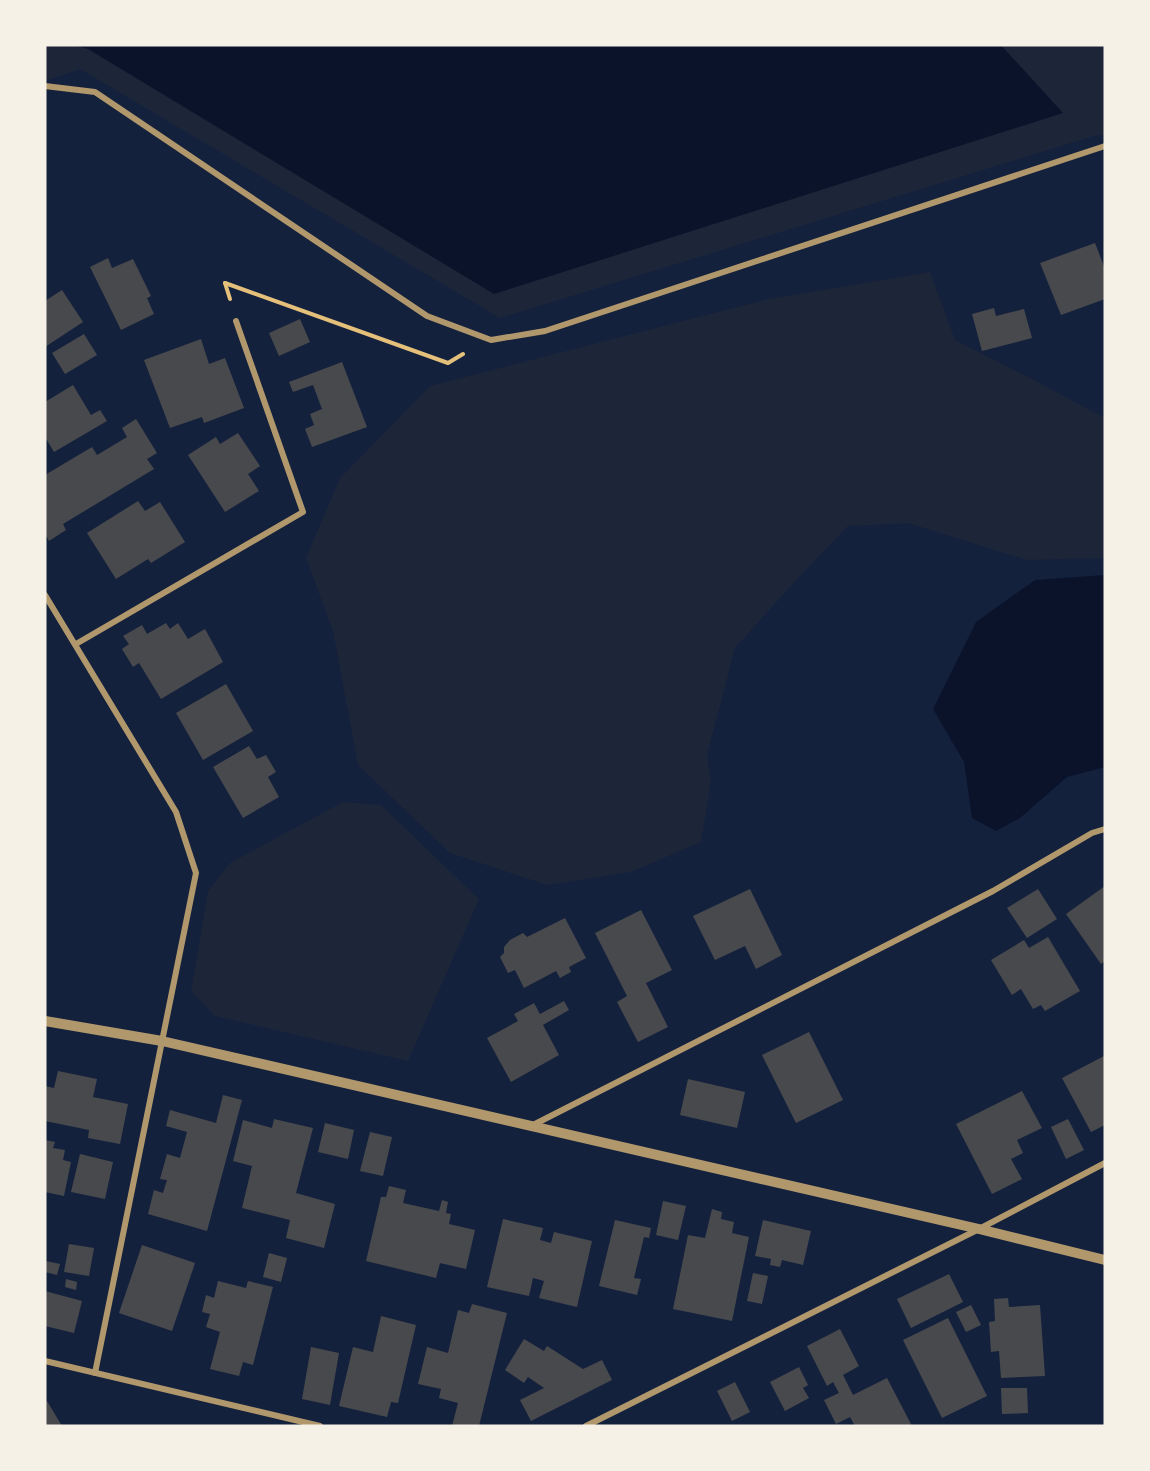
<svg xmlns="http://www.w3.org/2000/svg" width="1150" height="1471" font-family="'Work Sans',sans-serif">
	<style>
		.green { fill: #1d2539 }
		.water { fill: #0b132b }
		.building { fill: #48494c }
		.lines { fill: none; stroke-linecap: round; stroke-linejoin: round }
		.path { stroke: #e5c07b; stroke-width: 4 }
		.minor { stroke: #b1986c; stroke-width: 6 }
		.tertiary { stroke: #b1986c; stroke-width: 10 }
	</style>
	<rect width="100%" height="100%" fill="#14213d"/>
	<!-- green -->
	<g class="green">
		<path d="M45,45H1105V136L1097,135L500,318L80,69L45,81Z"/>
		<path d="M930,272L955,340L1026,376L1105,418V558L1027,560L908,523L848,526L799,577L735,648L707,755L711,782L701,842L631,872L547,885L450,853L358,765L333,631L306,558L340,478L430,386L769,299Z"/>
		<path d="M343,802L381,805L479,899L408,1061L215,1016L191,991L208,891L230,863Z"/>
	</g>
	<!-- water -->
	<g class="water">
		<path d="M73,45H1001L1063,113L494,294L88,49Z"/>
		<path d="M1105,575V767L1067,777L1020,818L996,831L972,818L964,762L933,709L976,622L1035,580Z"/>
	</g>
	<!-- building -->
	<g class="building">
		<path d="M1095,243L1105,269V299L1061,315L1040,263Z"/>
		<path d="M108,258L112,268L133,259L151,296L147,298L154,314L121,330L90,267Z"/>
		<path d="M62,290L83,322L45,347V301Z"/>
		<path d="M994,308L996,316L1024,309L1032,338L982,351L972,314Z"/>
		<path d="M300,319L310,342L279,356L269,333Z"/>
		<path d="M84,334L97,355L65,374L52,353Z"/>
		<path d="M201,339L209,364L225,358L244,408L204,423L202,417L170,428L144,360Z"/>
		<path d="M342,362L367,427L312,447L305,429L314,425L310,414L322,409L313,385L293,392L289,382Z"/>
		<path d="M73,385L91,415L100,410L107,421L54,452L45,437V402Z"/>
		<path d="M136,419L157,453L147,459L154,469L63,524L66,530L49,541L45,534V475L92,447L97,455L127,437L122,428Z"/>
		<path d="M238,433L260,466L248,474L259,491L225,512L188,455L216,437L220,444Z"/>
		<path d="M138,501L145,511L160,502L185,542L151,563L148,559L116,579L87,533Z"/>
		<path d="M166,623L170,629L178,623L188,639L205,629L223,662L161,699L139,663L133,667L122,649L129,644L123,636L142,625L147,634Z"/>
		<path d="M226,684L253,731L203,760L176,713Z"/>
		<path d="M249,746L257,759L266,755L276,772L268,777L279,797L243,818L213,767Z"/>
		<path d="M1105,886V961L1101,964L1066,914Z"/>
		<path d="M750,889L782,955L756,969L745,946L715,960L693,916Z"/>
		<path d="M1038,889L1057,919L1027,938L1007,908Z"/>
		<path d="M641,910L672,970L646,983L668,1027L638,1042L617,1002L627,996L595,933Z"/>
		<path d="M565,918L586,958L569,967L571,972L560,978L556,971L524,988L515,970L508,973L500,957L504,953V947L510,940L523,933L527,937Z"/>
		<path d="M1048,937L1080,991L1045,1011L1041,1005L1033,1009L1021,989L1012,995L991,960L1024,940L1029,948Z"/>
		<path d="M564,1001L569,1010L543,1025L559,1055L511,1082L487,1038L518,1021L514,1014L534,1003L540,1014Z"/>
		<path d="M809,1032L843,1100L796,1123L762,1055Z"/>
		<path d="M1104,1056L1105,1058V1125L1091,1132L1062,1078Z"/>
		<path d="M58,1071L97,1079L93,1097L128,1104L120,1144L88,1138L89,1130L45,1121V1086L54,1088Z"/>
		<path d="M688,1079L745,1092L737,1128L680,1115Z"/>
		<path d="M1022,1091L1042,1128L1017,1140L1023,1153L1011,1159L1022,1179L992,1194L956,1124Z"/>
		<path d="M223,1095L242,1100L207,1231L148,1214L154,1190L163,1193L167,1180L160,1179L167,1154L180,1158L187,1132L166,1126L170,1110L216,1123Z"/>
		<path d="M274,1119L313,1128L296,1193L335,1204L324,1248L286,1238L290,1220L242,1208L252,1166L233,1161L243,1120L272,1128Z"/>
		<path d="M1068,1119L1084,1150L1066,1159L1051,1127Z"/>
		<path d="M325,1123L354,1130L348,1159L318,1152Z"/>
		<path d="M370,1132L392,1137L383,1176L360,1171Z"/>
		<path d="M45,1140L55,1142L53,1148L65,1150L63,1160L71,1162L64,1196L45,1192Z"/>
		<path d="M80,1154L113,1162L105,1199L71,1192Z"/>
		<path d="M389,1186L406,1190L403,1203L439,1211L442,1200L448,1202L446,1213L451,1214L449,1224L475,1230L466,1269L440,1263L436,1278L366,1261L381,1197H386Z"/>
		<path d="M663,1201L686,1206L678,1240L656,1235Z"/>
		<path d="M712,1209L722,1212L721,1219L734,1222L732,1233L749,1237L732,1321L673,1309L688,1235L705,1238Z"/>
		<path d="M503,1219L543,1228L540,1240L551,1243L554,1232L592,1241L577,1307L539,1298L544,1281L533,1278L529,1296L487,1287Z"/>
		<path d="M615,1220L651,1228L649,1238L644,1237L634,1278L641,1279L637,1295L599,1286Z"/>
		<path d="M763,1220L811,1231L803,1265L782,1260L780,1267L770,1265L771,1259L755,1256Z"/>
		<path d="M69,1244L94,1248L89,1276L64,1272Z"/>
		<path d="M142,1245L195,1263L172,1331L119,1313Z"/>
		<path d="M269,1253L287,1258L281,1282L263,1277Z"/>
		<path d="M46,1261L60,1264L57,1275L45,1272Z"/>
		<path d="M753,1273L768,1276L762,1304L747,1301Z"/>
		<path d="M949,1274L963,1302L911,1328L897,1299Z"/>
		<path d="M66,1279L77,1282L76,1290L65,1287Z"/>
		<path d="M218,1281L246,1288L248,1281L273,1287L253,1365L243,1362L239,1376L210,1369L220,1332L206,1327L210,1314L202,1312L206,1295L214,1298Z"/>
		<path d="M45,1291L82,1301L74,1333L45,1326Z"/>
		<path d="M1008,1298L1009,1307L1040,1305L1045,1376L1001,1378L999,1351L991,1352L989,1322L995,1321L994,1299Z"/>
		<path d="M472,1304L507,1313L479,1426H452L458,1403L439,1398L441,1389L418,1384L427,1347L448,1353L458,1310L469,1313Z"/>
		<path d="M971,1305L981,1325L966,1332L956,1312Z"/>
		<path d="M381,1316L416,1325L398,1403L391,1402L387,1417L339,1406L353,1347L373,1352Z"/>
		<path d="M948,1318L987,1396L942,1418L903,1340Z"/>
		<path d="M840,1329L859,1366L843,1375L853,1395L887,1378L912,1426H855L850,1417L836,1424L824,1400L839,1393L833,1382L827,1386L807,1346Z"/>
		<path d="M524,1339L544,1351L547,1346L583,1369L602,1360L612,1380L531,1421L520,1400L544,1388L528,1377L524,1383L505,1370Z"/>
		<path d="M311,1347L339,1353L330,1405L302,1399Z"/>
		<path d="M799,1367L808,1385L803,1388L809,1398L785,1411L770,1382Z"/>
		<path d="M735,1382L750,1412L732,1421L717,1391Z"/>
		<path d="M1001,1388H1027L1028,1413L1002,1414Z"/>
		<path d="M47,1401L62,1426H45V1402Z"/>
	</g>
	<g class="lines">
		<!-- path -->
		<g class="path">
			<path d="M225,283L448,363L463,354"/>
			<path d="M225,283L230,299"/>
		</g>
		<!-- minor -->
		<g class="minor">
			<path d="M45,86L95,92L427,316L491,340L545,331L1105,146"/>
			<path d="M45,595L176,812L196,873L95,1373"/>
			<path d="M76,644L303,512L236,321"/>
			<path d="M533,1125L993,891L1092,833L1105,829"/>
			<path d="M45,1361L320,1426"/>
			<path d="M586,1426L979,1229L1105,1163"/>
		</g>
		<!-- tertiary -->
		<path class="tertiary" d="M45,1021L162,1041L979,1229L1105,1260"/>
	</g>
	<!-- border -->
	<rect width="1150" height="1471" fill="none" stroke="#f6f1e7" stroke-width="93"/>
</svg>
